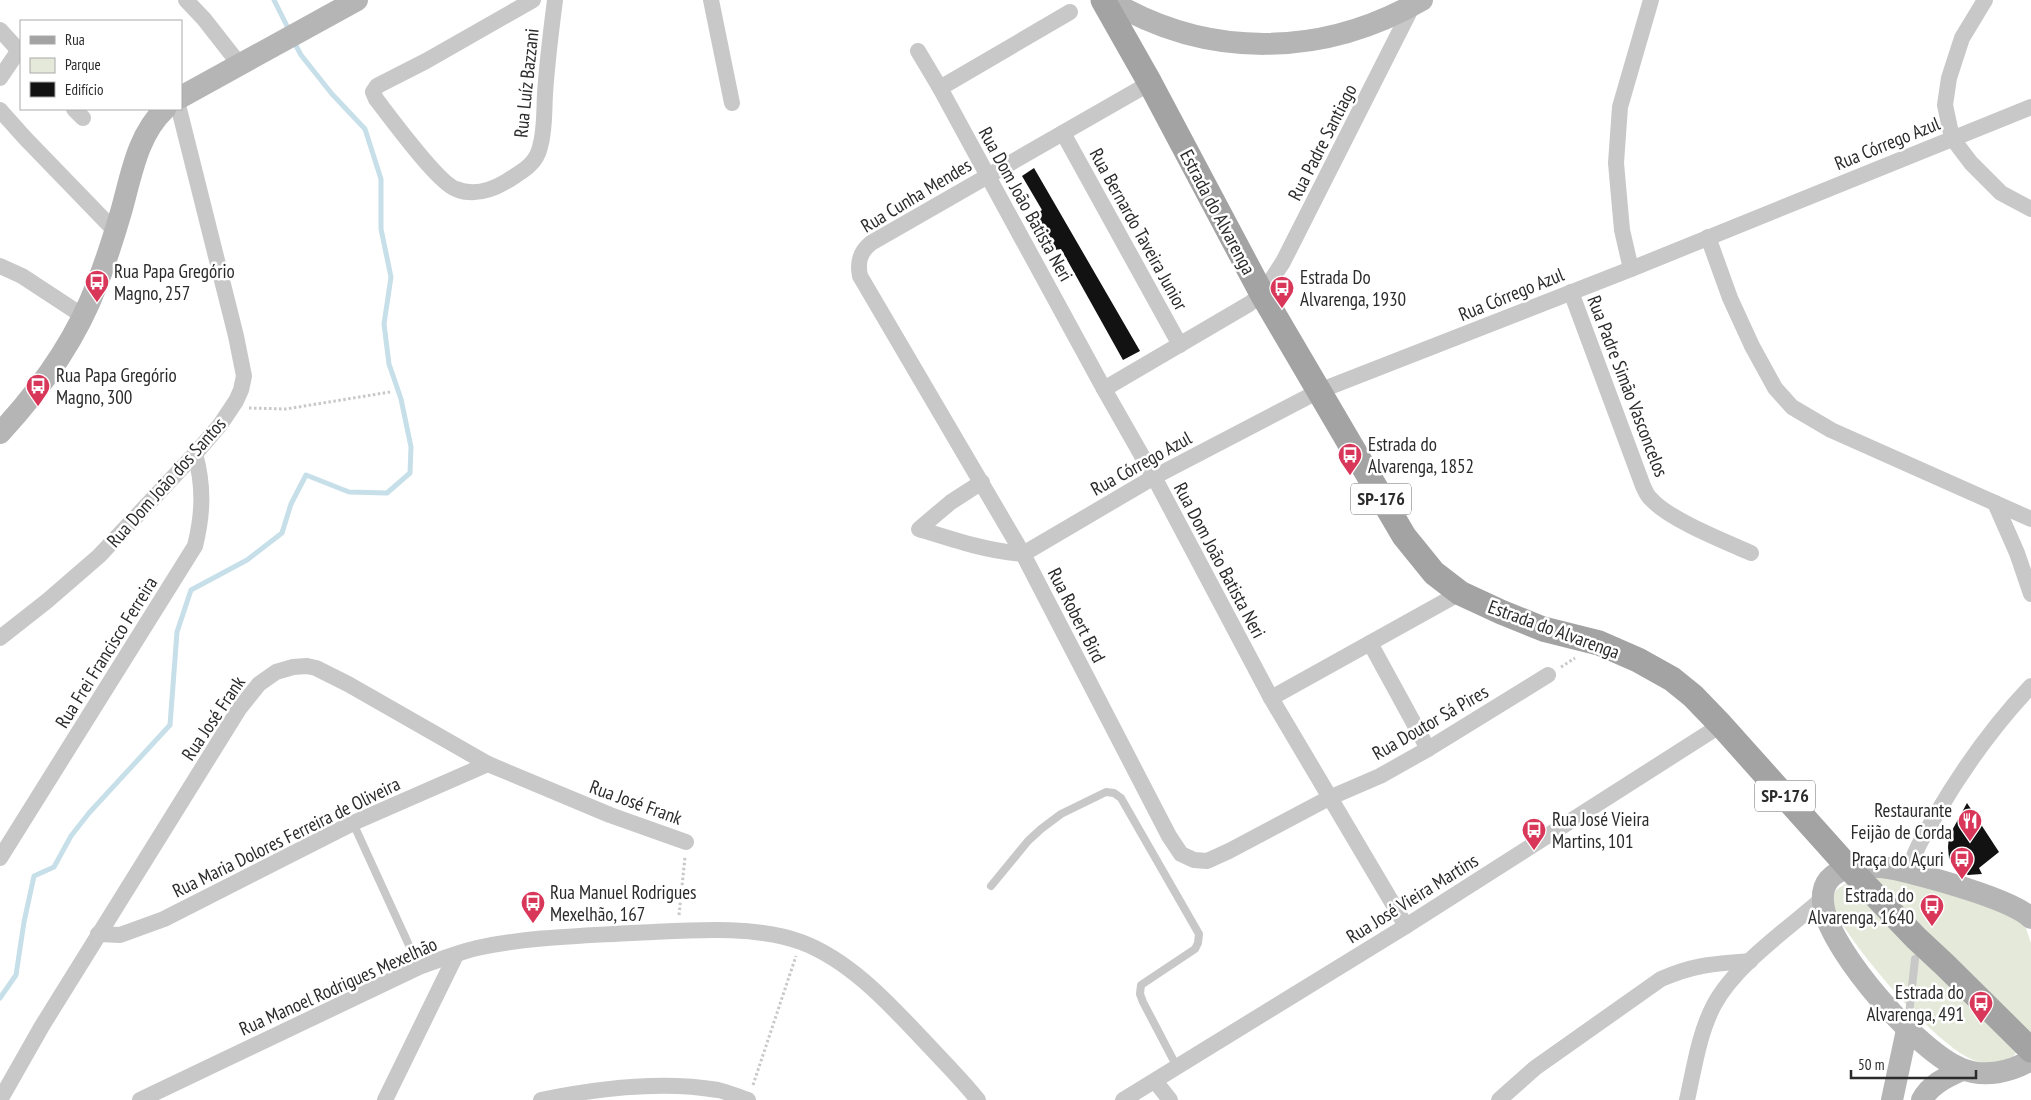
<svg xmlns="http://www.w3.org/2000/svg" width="2031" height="1100" font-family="'PT Sans Narrow',sans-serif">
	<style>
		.green { fill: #e4e9d9 }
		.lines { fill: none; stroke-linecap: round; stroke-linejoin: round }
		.stream { stroke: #c6dfe8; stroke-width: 5 }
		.building { fill: #121212 }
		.path { stroke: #c8c8c8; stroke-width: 3; stroke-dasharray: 2.5 2.5; stroke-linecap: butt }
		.lane { stroke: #c8c8c8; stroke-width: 8 }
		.street { stroke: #c8c8c8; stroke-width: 16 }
		.secondary { stroke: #b5b5b5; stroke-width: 22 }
		.primary { stroke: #a3a3a3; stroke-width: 25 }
		.labels { text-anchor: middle; stroke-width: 5; stroke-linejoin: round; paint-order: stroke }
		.shield { fill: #fff; stroke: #6b6b6b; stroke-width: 1 }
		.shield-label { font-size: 18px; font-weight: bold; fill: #2b2b2b }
		.street-label { font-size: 19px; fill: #2b2b2b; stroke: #fff }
		.poi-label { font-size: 19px; fill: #2b2b2b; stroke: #fff; text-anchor: start }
	</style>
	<rect width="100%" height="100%" fill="#fff"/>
	<!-- green -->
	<path class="green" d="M1900,875L2022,917L2031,943V1034L2007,1064C1997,1064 1985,1065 1976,1061C1936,1048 1848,942 1830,903L1836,890L1850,881Z"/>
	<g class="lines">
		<!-- stream -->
		<g class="stream">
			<path d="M274,0L290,32"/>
			<path d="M0,998L16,975L24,922L34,876L54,867L71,836L89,813L170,725L177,632L191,590L247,560L282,533L291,504L306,475L349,492L387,493L410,473L411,447L401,399L389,364L384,324L391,277L381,229V179L365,129L332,94L301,55L294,42"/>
		</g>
	</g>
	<!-- building -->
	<g class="building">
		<path d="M1034,168L1140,351L1123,360L1061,249L1055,250L1034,215L1042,210L1022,176Z"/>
		<path d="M1967,803L1999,852L1979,868L1982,874L1968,875L1955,868L1949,858L1948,847L1949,836Z"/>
	</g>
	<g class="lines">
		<!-- path -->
		<g class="path">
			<path d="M249,408L286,409L390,392"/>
			<path d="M1561,667L1575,658"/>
			<path d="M679,915L685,857"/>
			<path d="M753,1085L796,956"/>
		</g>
		<!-- lane -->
		<g class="lane">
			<path d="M353,823L419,967"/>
			<path d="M991,886L1028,841L1041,829L1061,814L1106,792L1114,793L1121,798L1199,934L1198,943L1195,949L1141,985L1140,994L1143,1002L1177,1067"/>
			<path d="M1908,1024L1915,959"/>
		</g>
		<!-- street -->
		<g class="street">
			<path d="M186,0L204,19L240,65"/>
			<path d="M533,0L426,61L377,86L373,92L376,99C390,117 438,183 456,189C473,196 492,190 507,181C521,172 536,165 540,147C545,130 544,112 545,94C547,63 551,31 555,0"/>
			<path d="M711,0L732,103"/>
			<path d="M1985,0L1962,38L1949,78L1945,105L1952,138L1971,163L2001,193L2031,209"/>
			<path d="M0,30L21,53"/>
			<path d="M918,51L940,88L1104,389L1154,477L1271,698L1406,926"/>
			<path d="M0,78L19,50"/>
			<path d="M1150,83L871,243C860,252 857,262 860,276L1023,554L1169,836L1181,854L1194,860L1207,861L1229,851L1329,798L1380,776L1428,749L1548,675"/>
			<path d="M940,88L1070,12"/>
			<path d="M74,109L83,118"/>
			<path d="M0,110L25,138L115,231"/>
			<path d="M1063,133L1180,345"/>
			<path d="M1708,237L1730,298L1752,346L1775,388L1792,407L1831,430L2031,519"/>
			<path d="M0,266L22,276L83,316"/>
			<path d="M1631,269L1622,230L1616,163L1620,107L1651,0"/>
			<path d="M1571,292L1643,486C1645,490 1647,496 1651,499C1670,520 1724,541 1751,553"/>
			<path d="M1104,389L1249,304L1262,294L1283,262L1413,5"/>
			<path d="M982,482L951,502L919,529C954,540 987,551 1023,554L1154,477L1319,391L1631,269L2031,107"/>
			<path d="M1995,503L2017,553L2031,594"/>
			<path d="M0,638L47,601L99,556L195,454L220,425L236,401L241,390L244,376L236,336L179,109"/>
			<path d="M1370,643L1428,749"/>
			<path d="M1271,698L1460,593"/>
			<path d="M0,858L195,546C203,514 204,486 195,454"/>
			<path d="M1909,872C1914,850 1926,832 1937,813C1964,767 1995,724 2031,686"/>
			<path d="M98,934L120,935L164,919L353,823L488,764"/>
			<path d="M1155,1081L1170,1100"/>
			<path d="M0,1100L42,1026L239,709L259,684L276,672L293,667L307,666L316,668L348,684L488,764L610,815L686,842"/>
			<path d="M140,1100L419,967C438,960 457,953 477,948C528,937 580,936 632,933C685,931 751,924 801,942C852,961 893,1008 930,1047C946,1064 963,1081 978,1100"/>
			<path d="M385,1100L456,955"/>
			<path d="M541,1100C598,1088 660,1080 718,1090C728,1092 738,1097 748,1100"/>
			<path d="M1123,1100L1406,926L1721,725"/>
			<path d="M1499,1100L1535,1068L1661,979C1695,964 1714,964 1750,961"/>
			<path d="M1687,1100C1694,1069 1699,1033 1714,1005C1735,965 1788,929 1822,899"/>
		</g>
		<!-- secondary -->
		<g class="secondary">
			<path d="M1109,0C1207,59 1322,58 1422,0"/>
			<path d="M181,97L357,0"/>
			<path d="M0,433C40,390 76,340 97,284C106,261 114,236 121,212C131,177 137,135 165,109"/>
			<path d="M2031,918C2012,900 1939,880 1911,873C1881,864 1813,856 1824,909C1833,953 1919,1053 1962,1069C1985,1078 2011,1072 2031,1060"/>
			<path d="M1892,1100L1907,1030"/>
			<path d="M1922,1100C1930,1084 1947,1077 1962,1070"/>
		</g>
		<!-- primary -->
		<path class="primary" d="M1103,0L1150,83L1262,294L1404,536L1434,573L1460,593L1501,612L1543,629L1599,643L1638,660L1672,679L1693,696L1721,725L1849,868L1916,938L1945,965L2031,1050"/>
	</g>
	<!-- icons -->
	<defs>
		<symbol id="bus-pin" viewBox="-11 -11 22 30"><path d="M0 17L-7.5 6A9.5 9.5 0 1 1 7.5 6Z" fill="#d9375a" stroke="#fff"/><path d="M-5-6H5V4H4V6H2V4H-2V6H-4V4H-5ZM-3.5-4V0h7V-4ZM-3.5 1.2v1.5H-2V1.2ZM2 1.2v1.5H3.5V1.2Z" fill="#fff"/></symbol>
		<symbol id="restaurant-pin" viewBox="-11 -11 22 30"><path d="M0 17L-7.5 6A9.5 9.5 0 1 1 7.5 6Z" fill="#d9375a" stroke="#fff"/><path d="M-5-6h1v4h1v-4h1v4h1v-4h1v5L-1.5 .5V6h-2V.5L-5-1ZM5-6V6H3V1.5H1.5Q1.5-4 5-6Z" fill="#fff"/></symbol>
	</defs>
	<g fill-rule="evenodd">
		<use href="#bus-pin" x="83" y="268" width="28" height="38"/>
		<use href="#bus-pin" x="1268" y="274" width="28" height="38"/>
		<use href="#bus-pin" x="24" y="372" width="28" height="38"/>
		<use href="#bus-pin" x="1336" y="441" width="28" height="38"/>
		<use href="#restaurant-pin" x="1956" y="807" width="28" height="38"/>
		<use href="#bus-pin" x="1520" y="816" width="28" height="38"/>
		<use href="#bus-pin" x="1948" y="845" width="28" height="38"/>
		<use href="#bus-pin" x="519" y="889" width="28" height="38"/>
		<use href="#bus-pin" x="1918" y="892" width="28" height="38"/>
		<use href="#bus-pin" x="1967" y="989" width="28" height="38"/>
	</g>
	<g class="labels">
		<!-- shield labels -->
		<g class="shield">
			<rect x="1351" y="483.5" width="60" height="31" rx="4"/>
			<rect x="1755" y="780.5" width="60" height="31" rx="4"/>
		</g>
		<g class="shield-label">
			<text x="1381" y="505">SP-176</text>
			<text x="1785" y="802">SP-176</text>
		</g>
		<!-- street labels -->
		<g class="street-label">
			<text transform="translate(526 83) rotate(-84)" y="7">Rua Luíz Bazzani</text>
			<text transform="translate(1322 142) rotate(-63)" y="7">Rua Padre Santiago</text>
			<text transform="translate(1887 143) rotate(-22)" y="7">Rua Córrego Azul</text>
			<text transform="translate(916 195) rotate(-31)" y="7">Rua Cunha Mendes</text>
			<text transform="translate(1026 204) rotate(61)" y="7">Rua Dom João Batista Neri</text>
			<text transform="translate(1218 212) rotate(62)" y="7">Estrada do Alvarenga</text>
			<text transform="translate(1139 229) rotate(61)" y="7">Rua Bernardo Taveira Junior</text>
			<text transform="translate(1511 294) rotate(-22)" y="7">Rua Córrego Azul</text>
			<text transform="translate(1628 386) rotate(69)" y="7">Rua Padre Simão Vasconcelos</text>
			<text transform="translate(1141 463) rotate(-29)" y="7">Rua Córrego Azul</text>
			<text transform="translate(166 482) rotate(-48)" y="7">Rua Dom João dos Santos</text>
			<text transform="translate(1220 560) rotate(62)" y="7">Rua Dom João Batista Neri</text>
			<text transform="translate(1077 615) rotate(63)" y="7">Rua Robert Bird</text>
			<text transform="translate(1554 629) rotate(20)" y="7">Estrada do Alvarenga</text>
			<text transform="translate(106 652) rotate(-58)" y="7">Rua Frei Francisco Ferreira</text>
			<text transform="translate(213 718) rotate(-56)" y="7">Rua José Frank</text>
			<text transform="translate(1430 722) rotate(-30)" y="7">Rua Doutor Sá Pires</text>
			<text transform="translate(636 802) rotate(20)" y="7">Rua José Frank</text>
			<text transform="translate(286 837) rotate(-26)" y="7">Rua Maria Dolores Ferreira de Oliveira</text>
			<text transform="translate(1412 898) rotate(-32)" y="7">Rua José Vieira Martins</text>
			<text transform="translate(338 986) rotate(-24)" y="7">Rua Manoel Rodrigues Mexelhão</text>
		</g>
		<!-- poi labels -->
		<g class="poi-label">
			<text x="114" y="278">Rua Papa Gregório<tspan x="114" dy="22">Magno, 257</tspan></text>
			<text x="1300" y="284">Estrada Do<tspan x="1300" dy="22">Alvarenga, 1930</tspan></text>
			<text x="56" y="382">Rua Papa Gregório<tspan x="56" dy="22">Magno, 300</tspan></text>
			<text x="1368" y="451">Estrada do<tspan x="1368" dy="22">Alvarenga, 1852</tspan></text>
			<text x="1952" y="817" text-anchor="end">Restaurante<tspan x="1952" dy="22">Feijão de Corda</tspan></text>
			<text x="1552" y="826">Rua José Vieira<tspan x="1552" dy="22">Martins, 101</tspan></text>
			<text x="1944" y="866" text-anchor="end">Praça do Açuri</text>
			<text x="550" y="899">Rua Manuel Rodrigues<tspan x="550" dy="22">Mexelhão, 167</tspan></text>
			<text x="1914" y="902" text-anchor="end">Estrada do<tspan x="1914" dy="22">Alvarenga, 1640</tspan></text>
			<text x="1964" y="999" text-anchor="end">Estrada do<tspan x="1964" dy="22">Alvarenga, 491</tspan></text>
		</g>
	</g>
	<!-- legend -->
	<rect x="20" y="20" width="162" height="90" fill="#ffffff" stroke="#aaaaaa"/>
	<rect x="30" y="36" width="25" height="8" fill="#a3a3a3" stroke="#aaaaaa"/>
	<text x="65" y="45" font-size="15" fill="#2b2b2b">Rua</text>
	<rect x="30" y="58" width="25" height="15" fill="#e4e9d9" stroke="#aaaaaa"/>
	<text x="65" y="70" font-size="15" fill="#2b2b2b">Parque</text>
	<rect x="30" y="82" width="25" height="15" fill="#121212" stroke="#aaaaaa"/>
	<text x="65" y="95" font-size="15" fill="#2b2b2b">Edifício</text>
	<!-- scale -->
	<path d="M1851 1070v8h125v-8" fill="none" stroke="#2b2b2b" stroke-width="2.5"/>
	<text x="1858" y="1070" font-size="15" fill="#2b2b2b" stroke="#ffffff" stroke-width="4" paint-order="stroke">50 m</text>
</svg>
